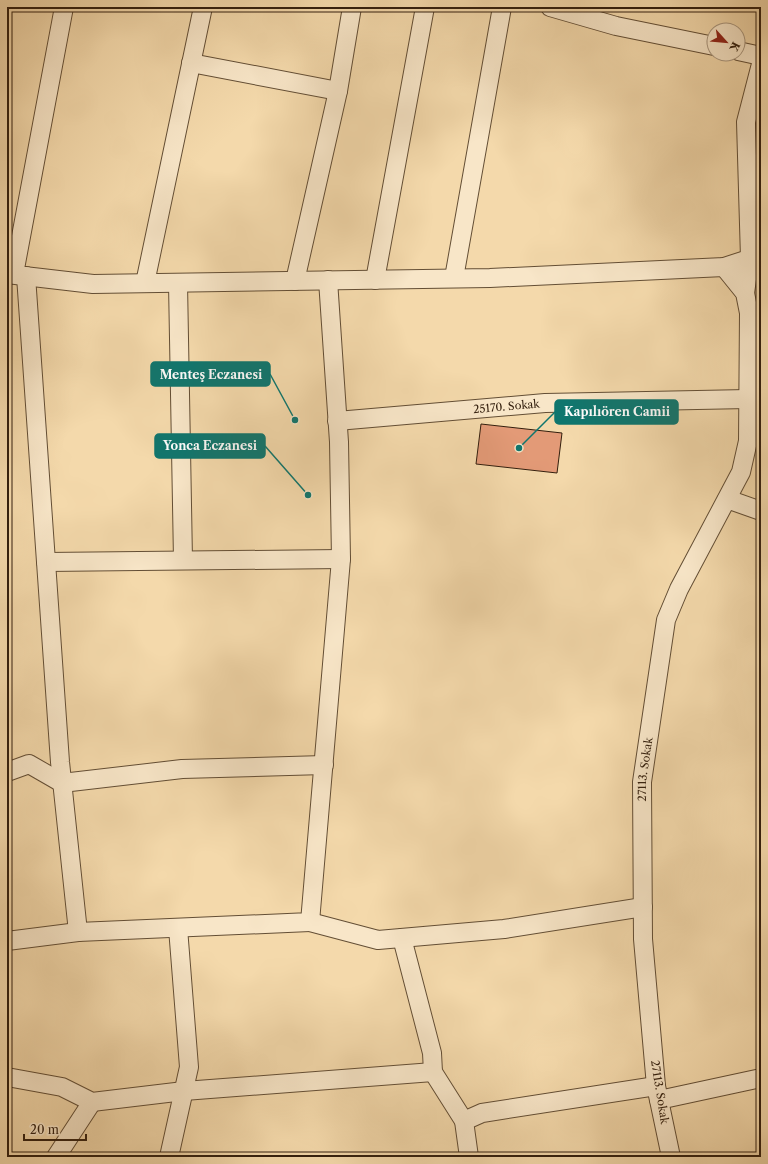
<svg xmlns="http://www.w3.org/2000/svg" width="768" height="1164" font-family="'Libre Caslon Text',serif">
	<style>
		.building { fill: #e39a77; stroke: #331f0e }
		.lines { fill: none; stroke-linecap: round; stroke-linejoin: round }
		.minor-casing { stroke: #634e35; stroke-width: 20 }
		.minor { stroke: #f8e6c8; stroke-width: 18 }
		.labels { text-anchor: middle; stroke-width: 3.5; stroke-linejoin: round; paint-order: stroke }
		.street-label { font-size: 11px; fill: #331f0e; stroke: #f8e6c8 }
		.leader { fill: none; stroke: #0f766e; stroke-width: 1.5 }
		.callout-dot { fill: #0f766e; stroke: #f8e6c8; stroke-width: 1.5 }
		.callout { fill: #0f766e; stroke: #0f766e; stroke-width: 1.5 }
		.callout-label { font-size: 12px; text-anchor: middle; font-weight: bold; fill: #fff }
	</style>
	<rect width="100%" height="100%" fill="#f4d9ab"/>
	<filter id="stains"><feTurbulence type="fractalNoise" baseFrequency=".005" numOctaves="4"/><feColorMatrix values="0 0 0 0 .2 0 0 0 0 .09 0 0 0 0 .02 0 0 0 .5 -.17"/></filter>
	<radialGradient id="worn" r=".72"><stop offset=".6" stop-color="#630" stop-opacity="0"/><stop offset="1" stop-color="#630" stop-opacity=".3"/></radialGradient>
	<!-- building -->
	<path class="building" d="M481,424L562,433L557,473L476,464Z"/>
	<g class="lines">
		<defs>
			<g id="minor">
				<path d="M550,7L616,26L714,46"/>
				<path d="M738,51L761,56"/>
				<path d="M191,63L338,91"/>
				<path d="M7,274L93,284L490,278L724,267L761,255"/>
				<path d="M14,274L64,7"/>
				<path d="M26,276L60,762L78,932"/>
				<path d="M454,278L502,7"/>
				<path d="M375,280L425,7"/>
				<path d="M295,281L338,91L352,7"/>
				<path d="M145,283L203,7"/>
				<path d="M178,283L183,560"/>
				<path d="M745,293L750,258L746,122L761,64"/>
				<path id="s1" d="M337,421L545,403L748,399"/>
				<path d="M727,499L761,511"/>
				<path d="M46,562L341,559"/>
				<path d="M7,772L29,764L62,783L182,769L324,765"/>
				<path d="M310,922L378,940L504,929L643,907"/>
				<path d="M402,938L432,1053L433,1072L464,1121L469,1157"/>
				<path d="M7,941L78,932L310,922L341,559L339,442L328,280"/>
				<path d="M7,1077L62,1087L92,1102L184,1091L433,1072"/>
				<path d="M659,1100L761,1078"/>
				<path d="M464,1121L482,1113L656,1086"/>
				<path d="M56,1157L92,1102"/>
				<path d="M169,1157L189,1067L178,928"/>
				<path id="s2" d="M671,1157L656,1086L643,939L642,782L666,620L679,589L741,472L748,441L749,313L745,293L724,267"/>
			</g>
		</defs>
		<!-- minor casing -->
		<use href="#minor" class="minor-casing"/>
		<!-- minor -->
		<use href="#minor" class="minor"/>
	</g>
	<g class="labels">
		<!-- street labels -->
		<g class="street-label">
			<text dy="4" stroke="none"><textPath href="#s1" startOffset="170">25170. Sokak</textPath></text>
			<text dy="4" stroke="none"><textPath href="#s2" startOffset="390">27113. Sokak</textPath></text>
			<text transform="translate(660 1092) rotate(81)" y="4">27113. Sokak</text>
		</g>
	</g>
	<!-- callouts -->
	<path class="leader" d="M295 420L270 374M519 448L555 412M308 495L265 446"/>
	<g class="callout-dot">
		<circle cx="295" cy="420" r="4"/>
		<circle cx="519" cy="448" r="4"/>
		<circle cx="308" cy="495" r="4"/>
	</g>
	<g class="callout">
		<rect x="151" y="362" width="119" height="24" rx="4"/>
		<rect x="555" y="400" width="123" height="24" rx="4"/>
		<rect x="155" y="434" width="110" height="24" rx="4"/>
	</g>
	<g class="callout-label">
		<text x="211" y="379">Menteş Eczanesi</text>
		<text x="617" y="416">Kapılıören Camii</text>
		<text x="210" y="450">Yonca Eczanesi</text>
	</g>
	<!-- margin -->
	<rect width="768" height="1164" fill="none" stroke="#f4d9ab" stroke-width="24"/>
	<rect x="8" y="8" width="752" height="1148" fill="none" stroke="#331f0e" stroke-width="2"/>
	<rect x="12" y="12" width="744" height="1140" fill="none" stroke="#331f0e"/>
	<!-- north arrow -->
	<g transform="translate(726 42) rotate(117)"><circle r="19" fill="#f8e6c8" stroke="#a9967e"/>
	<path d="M0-3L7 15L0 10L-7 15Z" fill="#8f2418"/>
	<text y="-6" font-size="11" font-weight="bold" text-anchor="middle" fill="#331f0e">K</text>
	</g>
	<!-- scale -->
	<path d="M24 1134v6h62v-6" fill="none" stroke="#331f0e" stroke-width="2"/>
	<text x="30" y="1134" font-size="12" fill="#331f0e" stroke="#f8e6c8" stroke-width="3" paint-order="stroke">20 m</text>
	<rect width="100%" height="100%" filter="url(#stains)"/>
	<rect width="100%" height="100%" fill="url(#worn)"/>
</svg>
